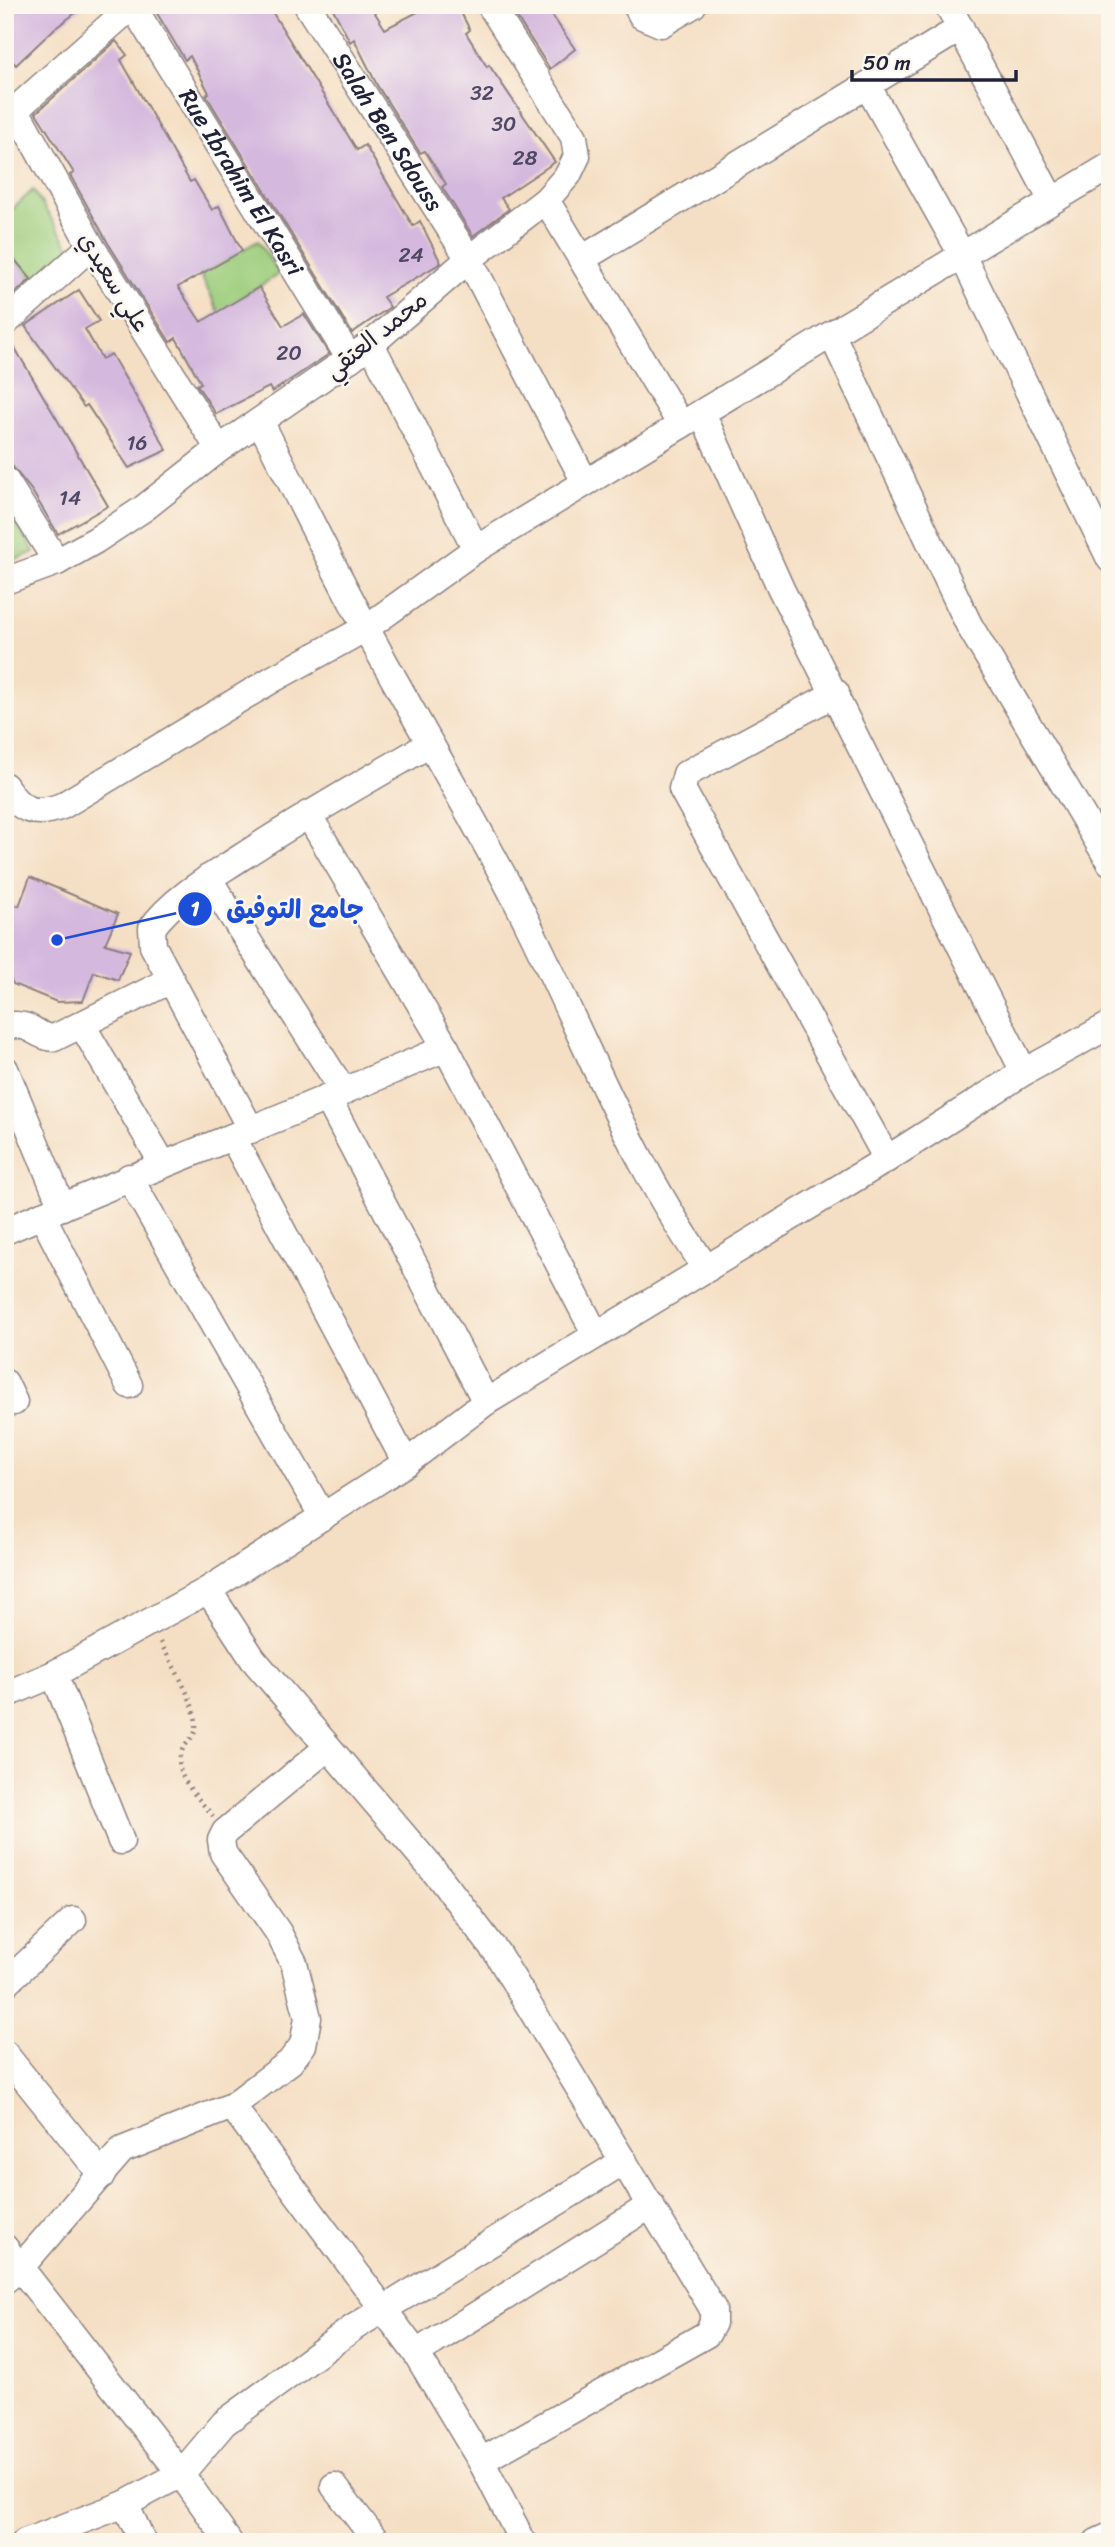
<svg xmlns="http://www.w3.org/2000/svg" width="1115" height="2547" font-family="Sriracha,'Playpen Sans Arabic',sans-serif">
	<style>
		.green { fill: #9ccd7c; stroke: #5f785c; stroke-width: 2 }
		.building { fill: #d4b8de }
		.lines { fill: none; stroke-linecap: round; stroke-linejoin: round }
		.street-casing { stroke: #8c8080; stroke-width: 29 }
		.path { stroke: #8c8080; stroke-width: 4.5; stroke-dasharray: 2 5; stroke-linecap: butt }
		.street { stroke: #fff; stroke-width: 26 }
		.labels { text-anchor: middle; stroke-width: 5; stroke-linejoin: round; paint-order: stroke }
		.number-label { font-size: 21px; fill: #4e4864 }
		.street-label { font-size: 24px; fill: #22223b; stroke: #fbf7ec }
		.leader { fill: none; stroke: #1d4ed8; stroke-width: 2.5 }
		.callout-dot { fill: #1d4ed8; stroke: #fbf7ec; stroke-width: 2.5 }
		.mark-label { font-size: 21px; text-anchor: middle; font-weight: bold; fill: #fff }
		.callout-label { font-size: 26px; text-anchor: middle; font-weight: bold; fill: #1d4ed8; stroke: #fbf7ec; stroke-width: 5; stroke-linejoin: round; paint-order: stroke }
	</style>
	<rect width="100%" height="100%" fill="#fbf7ec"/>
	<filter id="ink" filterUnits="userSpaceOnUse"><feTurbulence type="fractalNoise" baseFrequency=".0143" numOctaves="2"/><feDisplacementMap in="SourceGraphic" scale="14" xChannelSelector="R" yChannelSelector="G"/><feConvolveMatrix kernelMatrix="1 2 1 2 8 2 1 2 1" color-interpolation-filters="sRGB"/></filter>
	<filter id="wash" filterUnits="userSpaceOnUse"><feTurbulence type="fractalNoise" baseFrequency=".00686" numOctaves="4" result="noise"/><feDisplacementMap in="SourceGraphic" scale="28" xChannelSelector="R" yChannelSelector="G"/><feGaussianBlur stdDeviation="1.57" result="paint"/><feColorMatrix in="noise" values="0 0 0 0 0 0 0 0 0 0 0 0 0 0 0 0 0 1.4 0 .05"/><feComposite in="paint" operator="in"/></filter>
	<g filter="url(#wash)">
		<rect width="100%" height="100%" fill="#f5dfc4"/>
		<!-- green -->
		<g class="green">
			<path d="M33,190L72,251L33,282L5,248V216Z"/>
			<path d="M258,241L279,274L219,312L200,274Z"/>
			<path d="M18,524L34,552L5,564V530Z"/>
		</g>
		<g id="blocks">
			<!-- building -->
			<g class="building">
				<path d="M15,5H86L53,30L16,65L13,62L5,69V15Z"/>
				<path d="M152,5H268L357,150L365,145L413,226L420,221L441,263L383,297L390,307L352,333L206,95L209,93L190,56L185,60Z"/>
				<path d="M331,5H370L385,29L431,5H457L470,30L466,33L487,67L489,65L555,162L501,198L509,209L473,236L442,187L446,184L425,151L420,153L377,85L354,39L350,42Z"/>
				<path d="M509,5H545L575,49L550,69Z"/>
				<path d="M116,41L127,55L121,60L190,182L194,180L212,210L219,206L242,251L178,287L201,322L259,287L283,326L304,314L329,354L272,392L269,387L216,414L197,385L201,383L176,338L170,342L108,243L70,175L74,173L36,113Z"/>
				<path d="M5,248L31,279L5,302Z"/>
				<path d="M79,290L99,321L85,329L102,359L111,354L167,450L129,468L87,405L84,407L25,326Z"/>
				<path d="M5,338H9L108,506L58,534L32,491L5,457Z"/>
				<path d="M30,877L118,914L105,944L130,951L118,980L94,972L83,1001L57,1002L13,984L7,973L11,963L5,960V902L19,906Z"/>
			</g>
		</g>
	</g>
	<g filter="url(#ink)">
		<use href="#blocks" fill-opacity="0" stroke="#8c8080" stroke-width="2"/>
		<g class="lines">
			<defs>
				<g id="street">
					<path id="s1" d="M132,5L350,359"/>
					<path id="s2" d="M307,5L469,259L585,482"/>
					<path d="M636,5L642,16L661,24L693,5"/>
					<path d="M948,5L1051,199"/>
					<path d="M867,85L961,253L1110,559"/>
					<path d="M16,110L91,246L219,449"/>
					<path d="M5,119L133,5"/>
					<path d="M546,200L681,425"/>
					<path d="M582,259L961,28"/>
					<path d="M5,323L91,246"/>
					<path d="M832,335L969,625L1110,862"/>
					<path d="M371,344L476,549"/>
					<path d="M702,413L781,589L1024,1072"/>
					<path d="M261,423C296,492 330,562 367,630C417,723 472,814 520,908C581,1029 629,1159 707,1269"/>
					<path d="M5,480L57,562"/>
					<path d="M5,581L57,562L96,540L143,509L219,449L371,344L469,259L546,200L568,175L577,156L574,137L490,5"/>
					<path d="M836,693L686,774L682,789L887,1159"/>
					<path d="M5,786C20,812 36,816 62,806L273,679L366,628L476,549L1110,166"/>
					<path d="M308,814L446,1048L596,1335"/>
					<path d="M208,878L344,1092"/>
					<path d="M82,1025L163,1164"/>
					<path d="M5,1026C33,1021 34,1037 54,1038L171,980"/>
					<path d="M5,1069L62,1207"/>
					<path d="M327,1097L486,1402"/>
					<path d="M251,1130L153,946L152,928C172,899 211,877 240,858C302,817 366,781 430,744"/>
					<path d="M233,1138L406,1463"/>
					<path d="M129,1177L323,1517"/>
					<path d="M42,1215L129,1385"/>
					<path d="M5,1231C151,1168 300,1111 446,1048"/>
					<path d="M5,1383L14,1402"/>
					<path d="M208,1590L253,1659L440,1878L497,1953L713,2309V2323L707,2334L481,2461"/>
					<path d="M54,1674L121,1841"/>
					<path d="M5,1695L54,1674L208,1590L406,1463L486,1402L887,1159L1024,1072L1110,1025"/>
					<path d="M5,1984L73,1920"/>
					<path d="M5,2054L102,2175"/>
					<path d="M232,2106L416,2353L481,2461L523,2542"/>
					<path d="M5,2248L181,2474L229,2542"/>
					<path d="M5,2280L20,2268L122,2150L232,2106L290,2062L303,2045L308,2018L294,1963L278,1932L223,1853L221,1840L225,1832L327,1748"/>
					<path d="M416,2353L651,2205"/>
					<path d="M334,2486L377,2542"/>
					<path d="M125,2504L143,2542"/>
					<path d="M25,2542L125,2504L181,2474L224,2423L353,2328L624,2161"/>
					<path d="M1097,2542L1110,2536"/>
				</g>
			</defs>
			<!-- street casing -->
			<use href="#street" class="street-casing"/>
			<!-- path -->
			<path class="path" d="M160,1642C171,1662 198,1706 196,1728C195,1737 186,1742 182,1751C170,1774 200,1799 213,1816"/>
			<!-- street -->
			<use href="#street" class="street"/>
		</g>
	</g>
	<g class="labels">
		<!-- number labels -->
		<g class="number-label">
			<text x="482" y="100">32</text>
			<text x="504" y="131">30</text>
			<text x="525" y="165">28</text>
			<text x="411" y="262">24</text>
			<text x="289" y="360">20</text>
			<text x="137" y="450">16</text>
			<text x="70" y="505">14</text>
		</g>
		<!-- street labels -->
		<g class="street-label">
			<text dy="8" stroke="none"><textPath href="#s2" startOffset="150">Salah Ben Sdouss</textPath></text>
			<text dy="8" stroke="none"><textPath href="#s1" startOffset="208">Rue Ibrahim El Kasri</textPath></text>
			<text transform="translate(114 282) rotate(58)" y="8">علي سعيدي</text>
			<text transform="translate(376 335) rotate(-39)" y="8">محمد العتقي</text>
		</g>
	</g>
	<!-- callouts -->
	<path class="leader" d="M57 940L195 909"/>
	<g class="callout-dot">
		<circle cx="57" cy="940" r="7"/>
		<circle cx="195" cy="909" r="18"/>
	</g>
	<g class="mark-label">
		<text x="195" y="916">1</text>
	</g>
	<g class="callout-label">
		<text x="295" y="918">جامع التوفيق</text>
	</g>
	<!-- margin -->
	<rect width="1115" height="2547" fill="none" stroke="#fbf7ec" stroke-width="28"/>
	<!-- scale -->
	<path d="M852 70v10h164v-10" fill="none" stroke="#22223b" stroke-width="3.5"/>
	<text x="863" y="70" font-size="21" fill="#22223b" stroke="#fbf7ec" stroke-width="5" paint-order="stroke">50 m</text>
</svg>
